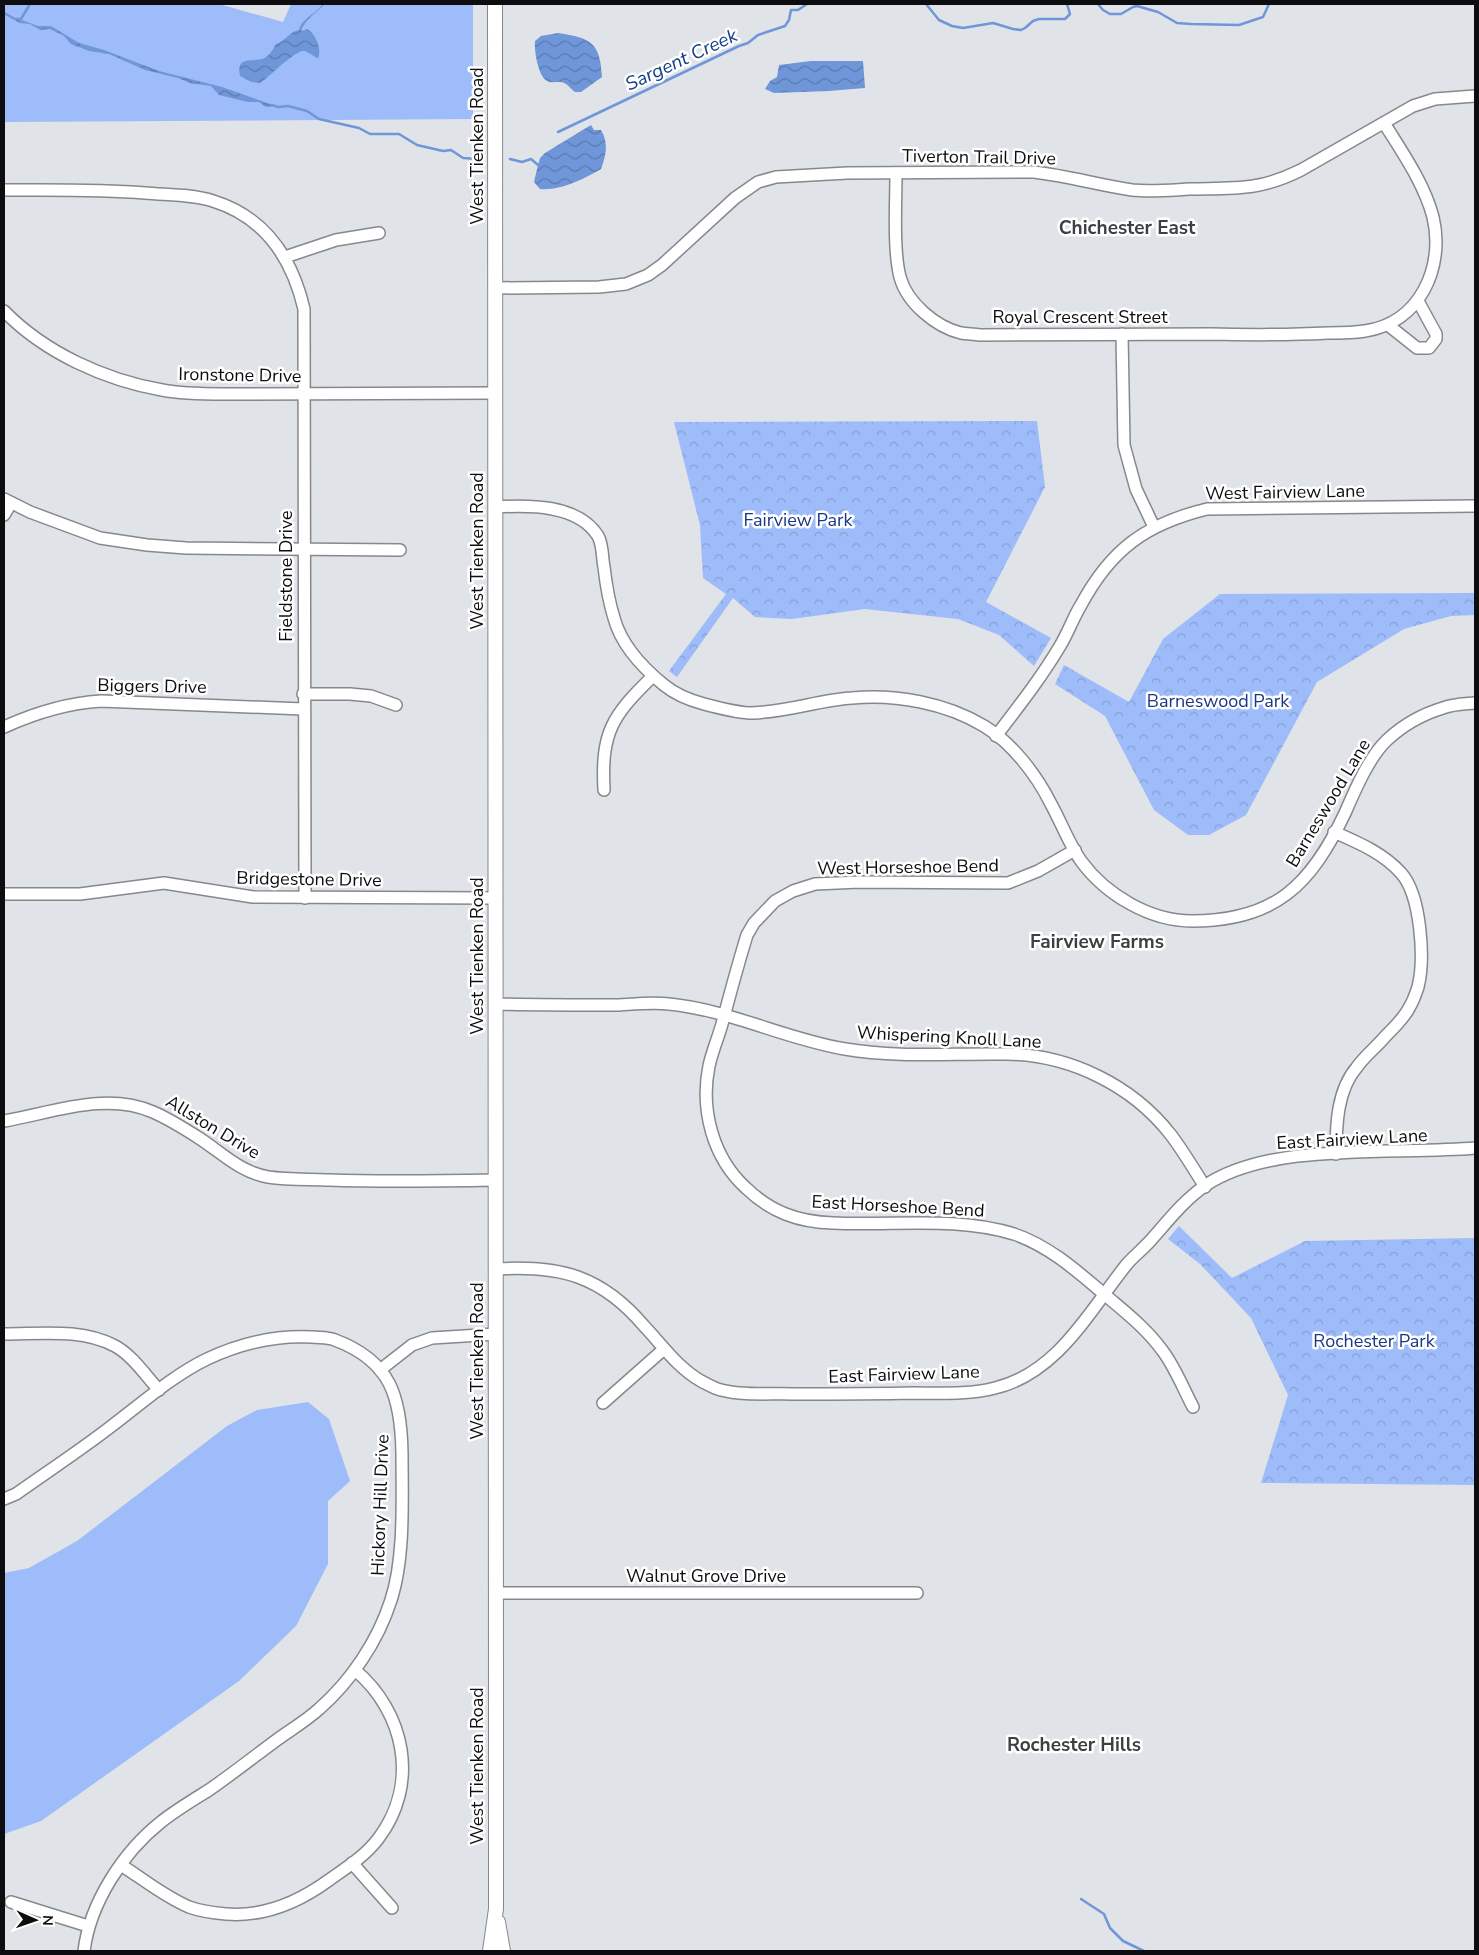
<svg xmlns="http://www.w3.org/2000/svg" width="1479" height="1955" font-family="'Nunito Sans',sans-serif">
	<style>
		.green { fill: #9ebbfa }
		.park { fill: url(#park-crowns) }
		.water { fill: url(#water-waves) }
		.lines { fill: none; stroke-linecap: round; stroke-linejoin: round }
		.stream { stroke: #6f96d8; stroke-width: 2.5 }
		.minor-casing { stroke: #85888d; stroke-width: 14 }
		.tertiary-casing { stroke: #85888d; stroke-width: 16 }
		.minor { stroke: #fff; stroke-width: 11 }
		.tertiary { stroke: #fff; stroke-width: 14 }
		.labels { text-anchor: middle; stroke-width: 5; stroke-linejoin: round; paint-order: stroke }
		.street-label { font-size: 18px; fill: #0d0d0f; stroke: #fff }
		.park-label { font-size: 18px; fill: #1a3685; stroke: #fff }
		.water-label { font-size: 19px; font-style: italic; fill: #123e8b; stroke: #fff }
		.neighbourhood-label { font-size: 19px; font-weight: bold; fill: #3d3f43; stroke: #fff }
	</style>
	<defs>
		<pattern id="park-crowns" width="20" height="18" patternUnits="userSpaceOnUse" patternTransform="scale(1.25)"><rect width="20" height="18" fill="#9ebbfa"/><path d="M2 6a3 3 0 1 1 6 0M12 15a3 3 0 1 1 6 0" fill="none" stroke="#87a0d5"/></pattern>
		<pattern id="water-waves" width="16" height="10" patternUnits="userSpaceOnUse" patternTransform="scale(1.25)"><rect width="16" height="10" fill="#6f96d8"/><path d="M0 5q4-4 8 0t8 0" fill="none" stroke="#5a79ae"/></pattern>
	</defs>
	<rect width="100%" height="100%" fill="#e0e3e8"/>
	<!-- green -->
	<g class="green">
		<path d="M4,4H219L283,22L291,4H473V119L4,122Z"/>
		<path d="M308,1402L329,1419L350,1481L328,1501V1564L296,1626L239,1681L41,1821L4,1834V1573L29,1568L77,1541L227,1426L257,1410Z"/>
	</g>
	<!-- park -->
	<g class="park">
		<path d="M1037,421L1045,487L986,602L1051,638L1034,666L999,635L958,619L865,609L792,619L755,617L733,598L677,677L669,671L726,594L703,578L700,525L674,422Z"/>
		<path d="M1475,593V615L1451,616L1404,629L1317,682L1246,815L1209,835H1188L1154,810L1105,716L1055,684L1064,665L1129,702L1163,639L1220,594Z"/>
		<path d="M1179,1226L1232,1278L1305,1241L1475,1238V1485L1261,1483L1288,1395L1251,1318L1200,1264L1168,1239Z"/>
	</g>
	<!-- water -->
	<g class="water">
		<path d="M323,4H325C317,12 307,18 301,30L303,31L307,29C316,34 322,49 318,58C314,57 309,52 304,51C296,49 267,79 260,83L252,82L240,76C236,56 250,62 262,59C269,57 273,49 276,44C284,42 289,32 299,30C302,18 316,14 323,4Z"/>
		<path d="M16,18L38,26H51L79,43L104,50L159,71L222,87L276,106L266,107L259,102H248L219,95L211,86L190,83L178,78L145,70L109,54L89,51L71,44L64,36L50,29L40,30L30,24L19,23L16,21Z"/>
		<path d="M558,33C592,38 600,43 602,77L581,92H575C572,90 569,86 566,84C560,80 552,84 547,81C538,76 534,50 535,41L541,36Z"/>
		<path d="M811,61H863L865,88L829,91L774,93L765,89L770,81L777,77L779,65Z"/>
		<path d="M591,125L594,130H601C609,144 606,155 601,169C584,179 560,191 540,189L534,182L538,165L540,158L545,153Z"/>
	</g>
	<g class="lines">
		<!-- stream -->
		<g class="stream">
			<path d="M926,4L939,20L952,26L963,28L993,23L1013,29L1021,30L1025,28L1033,21L1039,19H1065L1070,14L1067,4"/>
			<path d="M1098,4L1103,10L1110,14H1121L1133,7L1137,6L1158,12L1177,23L1191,24L1239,25L1263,17L1269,4"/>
			<path d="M4,13L15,19H21L30,4"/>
			<path d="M272,105L278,107L288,106L307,111L319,119L359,128L370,134H399L417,145L443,151L451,150L463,158L478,159"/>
			<path d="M558,132L739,46L748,43L758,35L785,26L789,20L791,10H798L807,4"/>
			<path d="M510,159L522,162L531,159L538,165"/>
			<path d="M1081,1899L1104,1914L1110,1928L1123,1941L1144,1951"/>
		</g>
		<defs>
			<g id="minor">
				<path d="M896,173C896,203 893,250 900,277C907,303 936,327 961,333C967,334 974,334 980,335C1057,335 1134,334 1211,334C1250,335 1289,335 1328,333C1340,333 1353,333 1365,331C1420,323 1445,267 1433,217C1424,183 1402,152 1384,123"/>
				<path d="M4,190C51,190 98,189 145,193C167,195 192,194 213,201C265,217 292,258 304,309L305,898"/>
				<path d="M285,257L336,240L379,233"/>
				<path d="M496,288L599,287L626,284L648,275L662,265L735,198L758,182L776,177L847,173L1034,172C1068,176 1099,185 1132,190C1151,192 1171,190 1190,189C1235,188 1259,191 1301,170L1413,106L1435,99L1475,96"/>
				<path d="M4,311C45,353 105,380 162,390C183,394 203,394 223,394L496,393"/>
				<path d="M1388,325L1417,348H1429L1436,339V334L1418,301"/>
				<path d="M1122,334L1124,445L1136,489L1154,527"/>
				<path d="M4,499L30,512L100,538L147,545L186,548L400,550"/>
				<path d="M496,507C528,505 578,504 598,536C603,545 602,557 604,567C606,584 609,602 614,618C621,644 643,668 664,685C676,695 689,700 704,704C719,708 734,712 749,713C784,713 818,700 852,698C896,694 946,703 984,726C1012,743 1036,774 1051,804C1061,822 1069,844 1081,861C1106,895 1150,921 1192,921C1275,921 1311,885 1345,813C1355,790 1369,757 1387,740C1402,726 1423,714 1443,708C1453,704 1465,704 1475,703"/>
				<path d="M4,515L11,503"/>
				<path d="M303,694H350L371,696L396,705"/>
				<path d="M4,727C35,713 67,703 101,701L303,709"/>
				<path d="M996,736C1019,706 1041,678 1060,646C1068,633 1073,618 1081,605C1111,549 1146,524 1207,509L1475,506"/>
				<path d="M604,790C601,732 612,716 653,676"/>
				<path d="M1334,832C1359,843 1383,853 1401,873C1421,895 1425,959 1418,987C1416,993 1413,1002 1409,1008C1403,1020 1392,1029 1383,1039C1374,1049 1364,1057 1357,1067C1337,1090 1336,1125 1336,1154"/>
				<path d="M1075,850L1038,871L1008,883L859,882L815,884L793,891L775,901L754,923L747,935C738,964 730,994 722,1024C718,1038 712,1052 709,1066C700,1110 713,1158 746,1188C771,1212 798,1222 833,1223C893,1226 956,1216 1014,1234C1049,1246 1077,1271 1104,1294C1125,1312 1146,1328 1162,1350C1175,1367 1183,1388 1193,1407"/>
				<path d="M4,894H80L164,883L253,897L496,898"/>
				<path d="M495,1004C537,1005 578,1005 619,1005C635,1004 653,1002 669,1004C730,1010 785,1039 845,1049C898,1058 953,1053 1007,1054C1070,1055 1132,1085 1171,1135C1183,1151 1194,1169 1205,1187"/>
				<path d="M4,1121C51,1113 106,1091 153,1112C169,1119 185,1129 199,1138C222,1153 240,1172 268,1177C288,1180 309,1179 329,1180C384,1182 440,1181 496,1180"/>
				<path d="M496,1269C561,1265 602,1276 645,1327C663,1346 678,1368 701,1381C707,1384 715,1389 721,1390C744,1396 771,1393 794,1394C833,1394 873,1394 912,1393C939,1393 969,1395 995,1388C1058,1373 1090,1310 1127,1264C1134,1256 1143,1249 1151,1240C1168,1221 1184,1200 1206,1185C1273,1141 1396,1155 1475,1148"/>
				<path d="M4,1334C40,1334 82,1328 115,1346C132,1355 146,1376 159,1390"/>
				<path d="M380,1370L412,1345L432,1338L496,1334"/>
				<path d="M603,1403L664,1349"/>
				<path d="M4,1499L16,1494C47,1472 79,1451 109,1428C141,1404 172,1376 207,1359C241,1343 275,1335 312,1337C320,1338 327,1337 335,1340C391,1361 401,1397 402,1453C402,1498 405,1557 391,1600C378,1641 351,1681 319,1709C307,1720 292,1729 278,1739C255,1756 232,1774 209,1790C193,1800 176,1810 161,1822C123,1852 90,1903 84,1951"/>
				<path d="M496,1593H917"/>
				<path d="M352,1863L392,1908"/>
				<path d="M121,1865C143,1879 165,1897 189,1907C200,1911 214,1913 226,1914C264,1917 299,1902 329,1880C346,1868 365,1856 378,1839C420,1784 405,1712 355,1670"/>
				<path d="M11,1902L88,1926"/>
			</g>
			<g id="tertiary">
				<path d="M498,1922L503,1951"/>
				<path d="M490,1951L496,1909V1721L495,4"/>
			</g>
		</defs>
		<!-- minor casing -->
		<use href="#minor" class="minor-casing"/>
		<!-- tertiary casing -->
		<use href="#tertiary" class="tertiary-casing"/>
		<!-- minor -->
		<use href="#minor" class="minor"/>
		<!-- tertiary -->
		<use href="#tertiary" class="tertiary"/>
	</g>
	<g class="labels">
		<!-- street labels -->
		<g class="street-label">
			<text transform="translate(477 146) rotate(-90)" y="6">West Tienken Road</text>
			<text transform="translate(979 157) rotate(1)" y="6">Tiverton Trail Drive</text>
			<text x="1080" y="323">Royal Crescent Street</text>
			<text transform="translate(240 375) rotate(1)" y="6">Ironstone Drive</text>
			<text transform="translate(1285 492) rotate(-1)" y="6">West Fairview Lane</text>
			<text transform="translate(477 551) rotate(-90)" y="6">West Tienken Road</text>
			<text transform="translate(286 576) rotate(-90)" y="6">Fieldstone Drive</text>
			<text transform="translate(152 686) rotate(1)" y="6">Biggers Drive</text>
			<text transform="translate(1328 803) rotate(-59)" y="6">Barneswood Lane</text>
			<text transform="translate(908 867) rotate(-1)" y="6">West Horseshoe Bend</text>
			<text transform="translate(309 879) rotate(1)" y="6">Bridgestone Drive</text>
			<text transform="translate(477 956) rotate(-90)" y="6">West Tienken Road</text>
			<text transform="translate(949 1037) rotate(3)" y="6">Whispering Knoll Lane</text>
			<text transform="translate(213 1127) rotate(31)" y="6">Allston Drive</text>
			<text transform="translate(1352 1139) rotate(-3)" y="6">East Fairview Lane</text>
			<text transform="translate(898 1206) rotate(3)" y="6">East Horseshoe Bend</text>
			<text transform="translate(477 1361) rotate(-90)" y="6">West Tienken Road</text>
			<text transform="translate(904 1374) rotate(-2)" y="6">East Fairview Lane</text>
			<text transform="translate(380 1505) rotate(-88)" y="6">Hickory Hill Drive</text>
			<text x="706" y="1582">Walnut Grove Drive</text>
			<text transform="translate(477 1766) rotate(-90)" y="6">West Tienken Road</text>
		</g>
		<!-- park labels -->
		<g class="park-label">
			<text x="798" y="526">Fairview Park</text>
			<text x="1218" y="707">Barneswood Park</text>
			<text x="1374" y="1347">Rochester Park</text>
		</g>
		<!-- water labels -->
		<g class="water-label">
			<text transform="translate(681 59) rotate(-25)" y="7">Sargent Creek</text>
		</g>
		<!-- neighbourhood labels -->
		<g class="neighbourhood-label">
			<text x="1127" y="234">Chichester East</text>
			<text x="1097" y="948">Fairview Farms</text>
			<text x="1074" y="1751">Rochester Hills</text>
		</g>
	</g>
	<!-- border -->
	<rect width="1479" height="1955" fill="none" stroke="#0d0d0f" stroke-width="10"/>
	<!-- north arrow -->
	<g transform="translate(35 1920) rotate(92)" stroke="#ffffff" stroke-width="4" paint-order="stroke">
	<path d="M0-4L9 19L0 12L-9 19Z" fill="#0d0d0f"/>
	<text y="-8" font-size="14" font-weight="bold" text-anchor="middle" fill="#0d0d0f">N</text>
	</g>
</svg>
